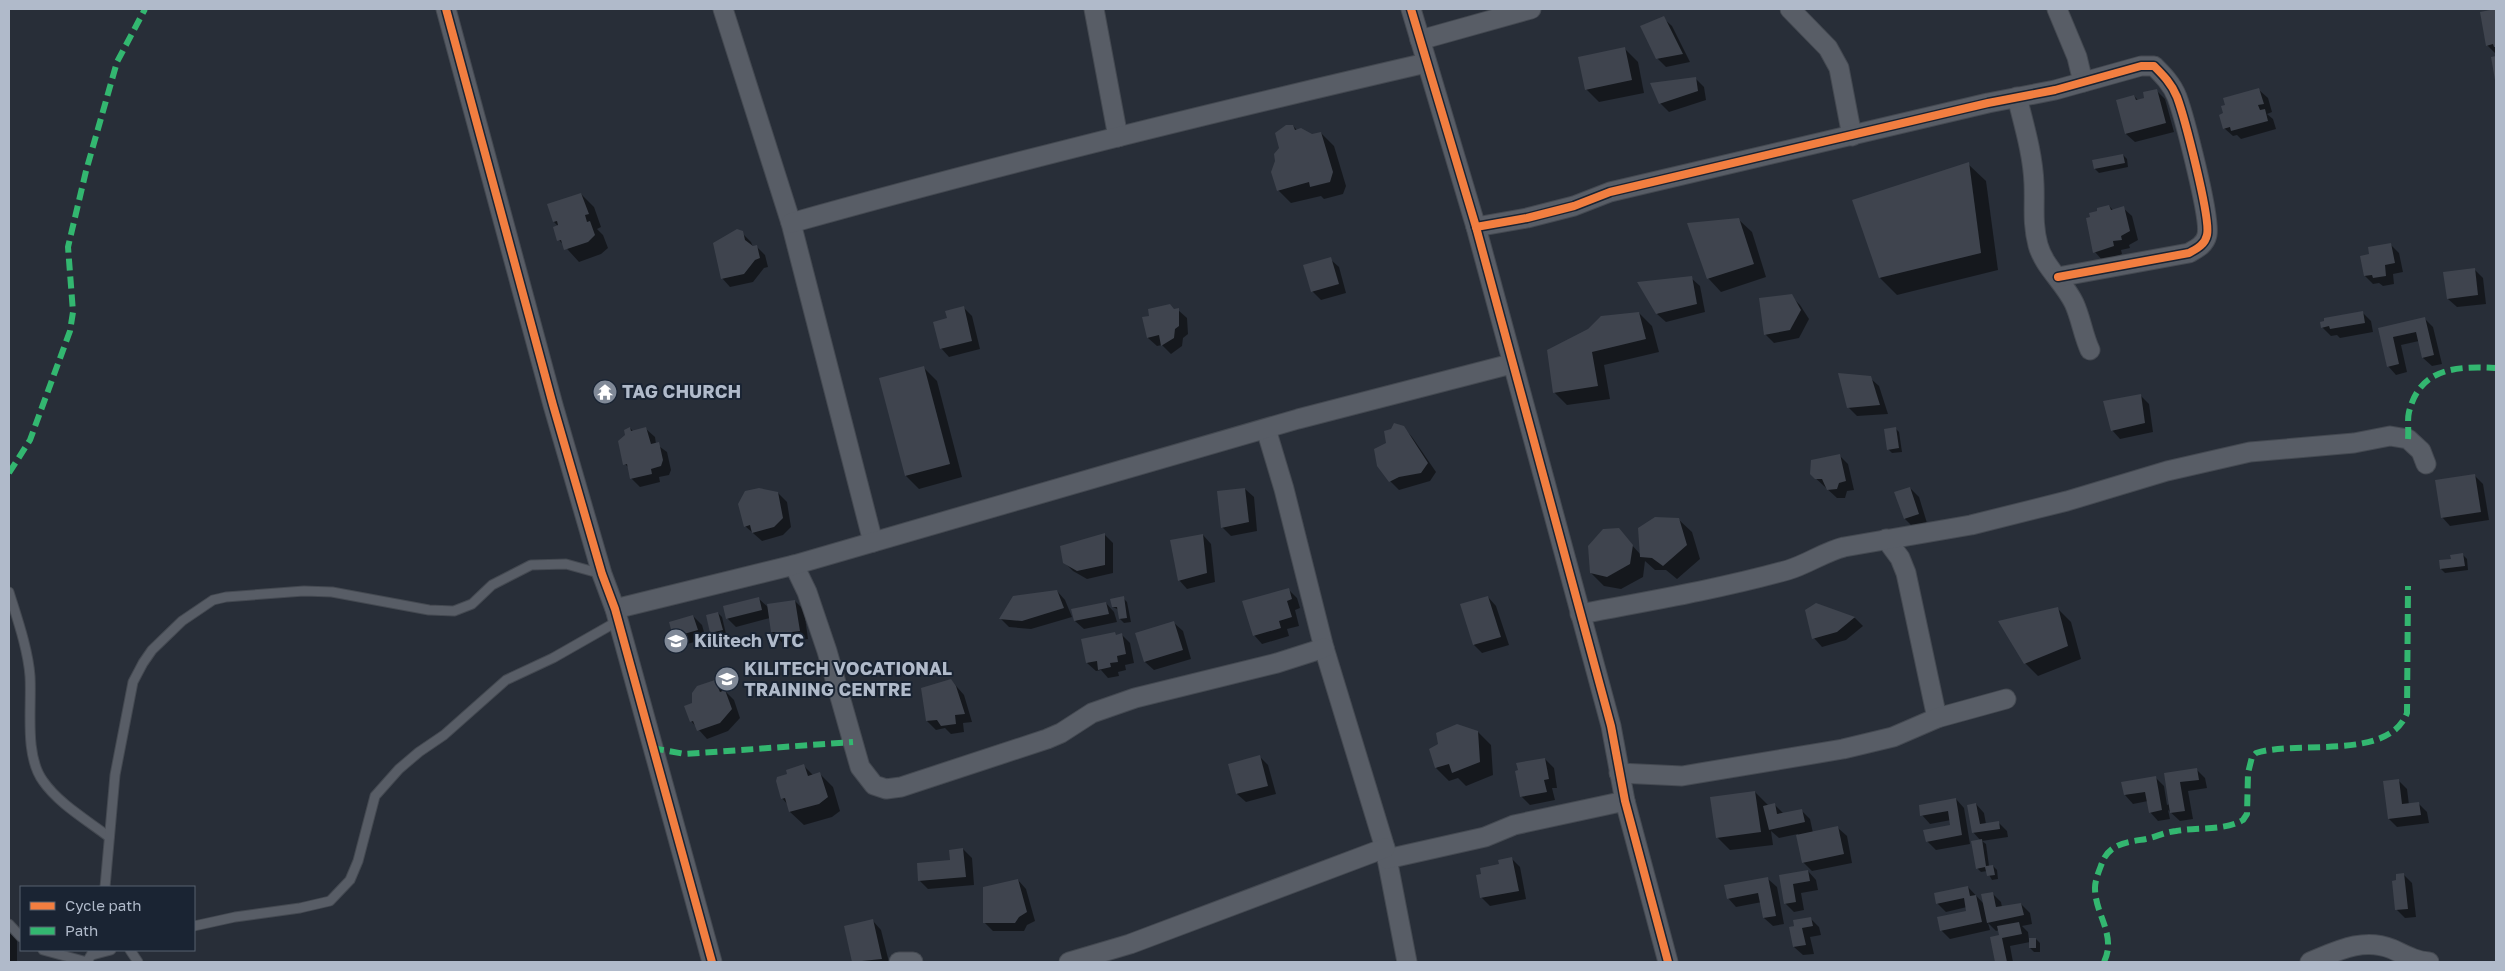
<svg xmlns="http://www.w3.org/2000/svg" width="2505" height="971" font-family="'Golos Text',sans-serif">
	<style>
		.shadow { fill: #0007 }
		.building { fill: #3f444e }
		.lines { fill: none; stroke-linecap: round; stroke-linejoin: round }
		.service-casing { stroke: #444951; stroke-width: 11 }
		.minor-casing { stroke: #444951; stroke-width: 21 }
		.service { stroke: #585d66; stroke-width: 9 }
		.minor { stroke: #585d66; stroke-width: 19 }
		.quiet { stroke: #33b770; stroke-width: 6; stroke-dasharray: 12 6; stroke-linecap: butt }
		.cycleway-casing { stroke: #1a2433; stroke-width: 11 }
		.cycleway { stroke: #f27e40; stroke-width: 8 }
		.labels { text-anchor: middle; stroke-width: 4; stroke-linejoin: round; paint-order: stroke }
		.poi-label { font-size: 18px; font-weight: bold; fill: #b0baca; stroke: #1a2433; text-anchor: start }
	</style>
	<rect width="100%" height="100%" fill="#282e38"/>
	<!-- shadow -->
	<g class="shadow">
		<path d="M2493,9H2496V54L2487,45L2495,11Z"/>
		<path d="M1663,18L1672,26L1690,62L1666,67L1657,58Z"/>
		<path d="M1624,48L1638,62L1644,93L1599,102L1586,89Z"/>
		<path d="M1695,78L1704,87L1706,100L1669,112L1660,103Z"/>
		<path d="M2156,90L2165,99L2174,132L2135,142L2126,134L2117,101L2134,96L2138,100L2146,98Z"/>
		<path d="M2259,90L2268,98L2272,112L2267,114L2273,119L2276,129L2241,139L2237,135L2233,136L2224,128Z"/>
		<path d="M1293,126L1297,130L1312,136L1321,133L1334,146L1346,186L1343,194L1324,199L1321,196L1291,203L1278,190L1280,148Z"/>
		<path d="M2123,155L2127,159L2128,167L2099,173L2095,169L2094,161Z"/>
		<path d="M1968,164L1986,181L1998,270L1897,295L1880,278Z"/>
		<path d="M581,194L594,207L601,227L597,229L603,235L608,248L601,254L579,262L559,240V227L554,222Z"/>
		<path d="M2109,206L2113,210L2123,208L2132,216L2138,240L2129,245L2130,248L2121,250L2122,254L2103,261L2095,252L2091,218Z"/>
		<path d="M1738,219L1752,232L1766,277L1721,292L1708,278Z"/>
		<path d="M742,233L751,242L753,247L756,246L765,255L768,267L764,268L753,282L730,287L722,278Z"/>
		<path d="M2390,244L2399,253L2403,272L2393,274L2394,284L2383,286L2379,283L2373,284L2365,276L2371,255Z"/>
		<path d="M1330,259L1339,267L1346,293L1321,300L1312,291Z"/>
		<path d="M2474,269L2483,278L2486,304L2457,307L2448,299Z"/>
		<path d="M1691,278L1700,286L1705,312L1666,322L1657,314Z"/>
		<path d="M1791,296L1800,305L1809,319L1799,338L1774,343L1765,334Z"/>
		<path d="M963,307L972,316L980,349L949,357L941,348L948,319Z"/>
		<path d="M1178,310L1187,318L1188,334L1183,338L1182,346L1171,354L1162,345L1157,346L1148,338L1144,318Z"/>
		<path d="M2362,312L2371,321L2373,332L2340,338L2337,335L2331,336L2322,327Z"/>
		<path d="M1639,313L1652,326L1659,352L1604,365L1610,399L1567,405L1554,392L1548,351Z"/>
		<path d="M2424,318L2433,327L2442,364L2432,366L2423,358L2419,341L2401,345L2407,372L2396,375L2388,366L2379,329Z"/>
		<path d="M924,368L937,381L962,477L919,489L906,476L881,379Z"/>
		<path d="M1870,378L1879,386L1888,414L1857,416L1848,407Z"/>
		<path d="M2140,395L2149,404L2153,432L2120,439L2112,430Z"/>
		<path d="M1403,427L1412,437L1436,472L1430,481L1399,490L1390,481L1388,444Z"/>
		<path d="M630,428L634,432L646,429L655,437L656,444L667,452L671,470L669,475L659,477L660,482L640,487L631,478L629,468L625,464L627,436Z"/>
		<path d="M1895,428L1899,432L1902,452L1892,453L1888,449Z"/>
		<path d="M1839,455L1848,464L1854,490L1847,491L1845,498H1837L1811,474Z"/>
		<path d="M2474,475L2483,484L2489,520L2450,526L2442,517Z"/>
		<path d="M1910,488L1919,497L1927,523L1913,527L1905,519L1896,493Z"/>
		<path d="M1245,489L1254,497L1257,531L1231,536L1222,527Z"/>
		<path d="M778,493L787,502L791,527L783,535L762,541L745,526Z"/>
		<path d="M1678,519L1692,532L1700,559L1677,579L1666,570H1655L1645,561L1643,577L1621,589L1604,586L1591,573L1618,530L1641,555Z"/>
		<path d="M1104,534L1113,543V573L1087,579L1073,571L1064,562Z"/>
		<path d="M1203,535L1211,544L1215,582L1187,589L1179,580Z"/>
		<path d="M2463,555L2467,559L2468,570L2445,573L2441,569L2440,561L2452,560Z"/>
		<path d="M1288,589L1297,598L1300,608L1295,610L1299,626L1287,629L1289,636L1262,644L1254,635Z"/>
		<path d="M1057,591L1065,600L1072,617L1031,629L1009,627L1001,619Z"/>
		<path d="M1488,597L1496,606L1509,645L1482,653L1474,645Z"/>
		<path d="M758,598L769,608L795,601L804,610L808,639L800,640L801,645L786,647L772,632L770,618L736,627L727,618Z"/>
		<path d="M1123,598L1127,602L1131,622L1124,623L1120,619L1119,610L1113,607Z"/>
		<path d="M1106,603L1114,612L1117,622L1084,629L1075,621Z"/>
		<path d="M1817,604L1855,618L1863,626L1846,640L1822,647L1814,638Z"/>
		<path d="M2058,609L2071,622L2081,659L2038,676L2025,663Z"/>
		<path d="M718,613L722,617L726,634L716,637L712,633Z"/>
		<path d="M693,616L702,625L706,639L683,645L675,637L670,623Z"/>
		<path d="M1174,623L1183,631L1191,659L1154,670L1145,662Z"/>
		<path d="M1122,635L1130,643L1134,663L1125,665L1126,670L1118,672L1119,676L1108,678L1101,670L1096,671L1087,663L1117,636Z"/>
		<path d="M951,680L964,695L972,722L963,723L964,732L951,734L945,728L936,730L927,721Z"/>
		<path d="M715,681L734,700L740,718L728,731L707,739L691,721L694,704Z"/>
		<path d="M1478,732L1491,745L1493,775L1466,786L1458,778L1449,781L1436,768Z"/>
		<path d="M1259,756L1268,765L1276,794L1246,802L1237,794L1229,765Z"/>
		<path d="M1545,759L1554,768L1557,788H1552L1555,800L1530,805L1521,796L1519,771Z"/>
		<path d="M804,766L814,776L820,774L833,787L840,811L832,817L804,825L790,812L788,805L782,798L788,775Z"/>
		<path d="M2196,769L2205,778L2207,788L2188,791L2193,819L2180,821L2168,810L2170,819L2158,821L2150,812L2148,801L2133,804L2125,795L2155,777L2164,786L2167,805L2170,804L2165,774Z"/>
		<path d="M2399,781L2407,789L2409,805L2419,804L2427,812L2429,823L2397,827L2389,819Z"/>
		<path d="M1755,792L1768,805H1775L1784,814L1801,810L1810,819L1813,833L1838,828L1847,836L1852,863L1812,871L1803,862L1798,834L1779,838L1771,831L1773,845L1730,850L1717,837Z"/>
		<path d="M1956,799L1964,808L1970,844L1936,850L1927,841L1952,826L1951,820L1930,824L1922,815Z"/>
		<path d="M1976,804L1984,813L1986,824L1998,822L2007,831L2008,837L1982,841L1986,844L1989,866H1993L1997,870L1998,879L1992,880L1987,871L1981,872L1977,868L1981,841L1973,832Z"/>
		<path d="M963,849L972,858L974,885L928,889L919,880L951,861Z"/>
		<path d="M1512,859L1520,867L1526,899L1490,906L1481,897L1501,865Z"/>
		<path d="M1808,871L1816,880L1818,890L1801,893L1804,910L1794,912L1785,903L1780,876Z"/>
		<path d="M2403,874L2412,883L2416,917L2405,918L2397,910V881Z"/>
		<path d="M1768,879L1777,887L1784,924L1773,926L1764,918L1762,902L1736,907L1728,898Z"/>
		<path d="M1018,880L1026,889L1035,921L1027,925L1024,931H993L984,922Z"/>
		<path d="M1968,887L1984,904L1992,893L2001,902L2002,907L2021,904L2030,913L2032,924L2022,926L2028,932L2029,940L2036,939L2040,943V952H2034L2030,948V942L2010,946L2013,962H1996L1992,938L2001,936L1999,930L1996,931L1988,923L1990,930L1950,939L1941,930L1968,912L1967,907L1946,912L1937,903Z"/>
		<path d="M1810,918L1819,927L1821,935L1810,937L1814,954L1803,955L1794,947L1790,928Z"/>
		<path d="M873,921L881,930L889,962H853L845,927Z"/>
		<path d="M9,932L17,940V962H9Z"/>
	</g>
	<!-- building -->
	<g class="building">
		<path d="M2495,9L2496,47H2494L2493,44L2486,46L2480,12Z"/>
		<path d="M1664,16L1683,54L1656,59L1640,26Z"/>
		<path d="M1625,47L1632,80L1585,90L1578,57Z"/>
		<path d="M2496,56V80H2495L2491,57Z"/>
		<path d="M1696,77L1698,91L1659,104L1650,83Z"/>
		<path d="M2259,88L2264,104L2258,105L2260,110L2265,109L2268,121L2231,131L2230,127L2223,129L2219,115L2223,113L2221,106L2225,105L2223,98Z"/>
		<path d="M2157,89L2166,123L2125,134L2116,100L2134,95L2136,100L2144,98L2143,92Z"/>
		<path d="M1286,125H1293L1295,130L1301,128L1312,134L1321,132L1333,172L1330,182L1310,187L1309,182L1277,191L1271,172L1275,161L1274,154L1279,148L1275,133Z"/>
		<path d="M2123,154L2125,163L2094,169L2092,160Z"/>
		<path d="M1969,162L1981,253L1879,278L1852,200Z"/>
		<path d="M581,193L589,214L585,215L587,222L590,221L595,235L588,242L564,250L561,240L557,241L553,227L558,225L557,221L553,222L547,204Z"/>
		<path d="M2109,205L2111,210L2124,206L2130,231L2121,236L2122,240L2113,241L2114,246L2093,253L2086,218L2090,217L2089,213L2097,211V208Z"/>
		<path d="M1739,218L1754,264L1707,279L1687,223Z"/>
		<path d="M737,229L743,231L745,240L753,246L757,245L760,258L755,260L744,274L721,279L713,243Z"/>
		<path d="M2391,243L2395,263L2385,265L2386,276L2373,278L2372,275L2364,276L2360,256L2369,254L2368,247Z"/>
		<path d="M1331,257L1339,284L1311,292L1303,265Z"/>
		<path d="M2475,268L2478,295L2447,299L2443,272Z"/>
		<path d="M1692,276L1697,304L1656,314L1637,282Z"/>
		<path d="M1792,294L1801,310L1790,330L1764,335L1759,298Z"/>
		<path d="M1170,304L1174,309L1179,308V326L1175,329L1174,338L1161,346L1159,335L1147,338L1142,317L1149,316L1148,309Z"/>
		<path d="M964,306L972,341L940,349L933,322L947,318L945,311Z"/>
		<path d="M2363,311L2365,323L2330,329L2329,326L2321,328L2320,322L2324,321V318Z"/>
		<path d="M1639,312L1646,339L1592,352L1598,386L1553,393L1547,350L1588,329L1601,316Z"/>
		<path d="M2425,317L2434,355L2422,358L2416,332L2393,337L2399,364L2387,367L2378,328Z"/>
		<path d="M924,366L950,464L905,476L879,378Z"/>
		<path d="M1838,373L1871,376L1880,405L1847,408Z"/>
		<path d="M2141,394L2145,423L2111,431L2103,401Z"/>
		<path d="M1394,423L1404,426L1428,463L1421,473L1399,477L1389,482L1377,466L1374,449L1386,443L1384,431L1391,429Z"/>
		<path d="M630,427L631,431L646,427L651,444L659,442L663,460L661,466L651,469L652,474L630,479L627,464L623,465L618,441L625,435L624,430Z"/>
		<path d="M1896,427L1899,448L1887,450L1884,429Z"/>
		<path d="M1840,454L1846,481L1839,483L1837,489L1827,490L1822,479H1815L1810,474L1811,460Z"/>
		<path d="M2475,474L2481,512L2441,518L2435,480Z"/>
		<path d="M1910,487L1919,514L1904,519L1894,492Z"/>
		<path d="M759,488L778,492L783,518L774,527L752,533L750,525L744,527L738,504L745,491Z"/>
		<path d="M1245,488L1249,522L1221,528L1217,491Z"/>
		<path d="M1655,517L1679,518L1687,545L1663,566L1652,558L1640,557L1638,528Z"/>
		<path d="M1619,528L1633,545L1630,564L1607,577L1590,573L1588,546L1603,529Z"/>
		<path d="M1105,533V565L1077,571L1063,563L1060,546Z"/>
		<path d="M1203,534L1207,573L1178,581L1170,540Z"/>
		<path d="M2463,553L2465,566L2440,569L2439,560L2451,559L2450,555Z"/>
		<path d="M1289,588L1292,599L1287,601L1292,617L1279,621L1281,628L1253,636L1242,601Z"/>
		<path d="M1057,590L1064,608L1022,621L999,619L1013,596Z"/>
		<path d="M1124,596L1127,618L1119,619L1117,607H1112L1110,599Z"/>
		<path d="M1488,596L1501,637L1473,645L1460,604Z"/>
		<path d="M759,597L762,610L726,619L723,606Z"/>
		<path d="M795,600L800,631L792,632L793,636L776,639L775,632H771L767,604Z"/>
		<path d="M1106,602L1109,614L1074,621L1071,609Z"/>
		<path d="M1816,603L1855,617L1837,632L1812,639L1805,610Z"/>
		<path d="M2058,607L2068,646L2024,664L1998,621Z"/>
		<path d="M718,612L723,630L710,633L706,615Z"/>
		<path d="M693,615L698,630L673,637L669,622Z"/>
		<path d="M1174,621L1183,650L1144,662L1135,633Z"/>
		<path d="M1115,632L1116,635L1122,633L1126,654L1117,656L1118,662L1110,663L1111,667L1098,670L1097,661L1086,663L1081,639Z"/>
		<path d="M951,679L956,686L965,714L955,715L956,724L941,726L937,720L926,721L921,688Z"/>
		<path d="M715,680L720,692L725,690L732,709L720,723L697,731L693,721L690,722L684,706L692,703V693L697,686Z"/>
		<path d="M1457,724L1478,731L1480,762L1452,773L1449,764L1435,768L1429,749L1438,744L1436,733Z"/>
		<path d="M1260,755L1268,786L1236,794L1228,764Z"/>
		<path d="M1545,758L1549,779L1544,780L1547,792L1520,797L1515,771L1518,770L1516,763Z"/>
		<path d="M804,764L808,776L820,772L828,797L819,804L789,812L785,798L781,799L776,781L777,777L787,774L786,770Z"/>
		<path d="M2197,768L2199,780L2180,782L2185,811L2170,813L2164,773Z"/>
		<path d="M2156,776L2162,810L2149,813L2145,792L2124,795L2121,782Z"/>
		<path d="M2399,779L2402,804L2419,802L2421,815L2388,819L2383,781Z"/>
		<path d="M1755,791L1761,832L1716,838L1710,797Z"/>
		<path d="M1956,798L1962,835L1926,842L1923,830L1950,825L1948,811L1920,816L1919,805Z"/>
		<path d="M1775,803L1777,814L1802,809L1805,822L1769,830L1763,806Z"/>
		<path d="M1976,803L1980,824L1999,821L2000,829L1972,833L1967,805Z"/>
		<path d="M1838,826L1844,854L1802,863L1796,835Z"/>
		<path d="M1982,839L1986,866L1993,865L1995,875L1987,876L1985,867L1976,869L1971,841Z"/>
		<path d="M963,848L966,877L918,881L917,863L950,860L949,850Z"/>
		<path d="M1512,857L1519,891L1480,898L1476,875L1481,874L1480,868L1499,864L1498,860Z"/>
		<path d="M1808,870L1810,881L1793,884L1796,902L1784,904L1779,875Z"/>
		<path d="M2404,873L2408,909L2395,910L2392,881L2396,880V874Z"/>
		<path d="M1768,877L1776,916L1763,918L1758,893L1727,899L1724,885Z"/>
		<path d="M1018,879L1027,912L1019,917L1015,923H983V887Z"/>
		<path d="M1968,886L1970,896L1976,895L1982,922L1940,931L1937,917L1966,911L1964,898L1936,904L1934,893Z"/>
		<path d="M1993,892L1996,907L2021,903L2024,915L1987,923L1981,894Z"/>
		<path d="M1811,917L1813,926L1802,928L1806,945L1793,947L1789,927L1794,926L1793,920Z"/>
		<path d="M873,919L882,959L852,962L844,926Z"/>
		<path d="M2019,922L2022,934L2002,938L2007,962H1995L1990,937L1999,935L1997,926Z"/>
		<rect x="2029" y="938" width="7" height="10"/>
	</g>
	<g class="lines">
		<defs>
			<g id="service">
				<path d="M9,592C17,618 28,649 30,676C32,707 24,755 43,781C59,804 87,820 109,837"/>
				<path d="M105,887L115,775L133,682L143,663L152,650L182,621L213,600L226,597L304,591L332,592L429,610L454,611L472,604L492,585L531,565L566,564L602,574"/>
				<path d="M9,924L21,937"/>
				<path d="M194,926L235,917L300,908L330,901L350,880L358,861L375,796L399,769L419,752L444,735L506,680L553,658L618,621"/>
				<path d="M43,950L87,962L94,950"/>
				<path d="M130,950L138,962"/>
				<path d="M92,955L111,950"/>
			</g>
			<g id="minor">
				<path d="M446,9L553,405L602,574L615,609L712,962"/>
				<path d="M723,9L791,223L873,542"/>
				<path d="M1094,9L1118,137"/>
				<path d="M1411,9L1476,227L1611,726L1625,801L1668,962"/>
				<path d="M1790,9L1828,48L1839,68L1852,136"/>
				<path d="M2057,9L2077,57L2083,82"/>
				<path d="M1420,40L1531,9"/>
				<path d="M2017,97C2024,125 2033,155 2034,184C2035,206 2032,222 2038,245C2044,267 2064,282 2074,303C2081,318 2083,335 2090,350"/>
				<path d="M791,223C1001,164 1214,112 1426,63"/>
				<path d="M1476,227L1527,218L1574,206L1610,192L1988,103L2055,90L2141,66H2154C2163,75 2172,84 2177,97C2184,116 2211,218 2207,235C2205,245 2196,249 2189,253L2058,277"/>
				<path d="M1266,429L1284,489L1324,648L1385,848L1407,962"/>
				<path d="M1886,539L1900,558L1906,573L1937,718"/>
				<path d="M794,565L807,592L827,651L860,767L874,785L886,789L901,787L1047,739L1061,733L1092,713L1135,698L1277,663L1324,648"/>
				<path d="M615,609L794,565L1298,419L1511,364"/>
				<path d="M1580,614C1649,601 1720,589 1788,570C1808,564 1824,552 1844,547L1971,525L2067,501L2167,471L2250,452L2354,443L2390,436L2408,439L2421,451L2426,464"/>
				<path d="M1619,773L1682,776L1843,749L1893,737L1937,718L2006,699"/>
				<path d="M1387,859L1485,837L1514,825L1625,801"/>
				<path d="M899,962H913"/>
				<path d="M1069,962L1130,944L1385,848"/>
				<path d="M2310,962C2337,951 2363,937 2392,949C2405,955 2415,961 2429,962"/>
			</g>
		</defs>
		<!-- service casing -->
		<use href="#service" class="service-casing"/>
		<!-- minor casing -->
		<use href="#minor" class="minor-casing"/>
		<!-- service -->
		<use href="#service" class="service"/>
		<!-- minor -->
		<use href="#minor" class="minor"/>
		<!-- quiet -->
		<g class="quiet">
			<path d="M2408,439C2409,430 2407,420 2409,412C2420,367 2458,366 2496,368"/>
			<path d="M9,473L30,440L70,331L73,312L68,247L86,171L117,62L145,9"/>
			<path d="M652,748L685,754L853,742"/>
			<path d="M2104,962C2117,935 2095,915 2095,888C2095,880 2099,871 2102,863C2109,843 2129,842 2146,839C2156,837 2165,832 2176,831C2197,827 2224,831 2243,820L2247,814L2248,773L2252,757L2256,753C2297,740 2389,761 2407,713L2408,586"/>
		</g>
		<defs>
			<g id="cycleway">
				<path d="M446,9L553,405L602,574L615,609L712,962"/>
				<path d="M1411,9L1476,227L1611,726L1625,801L1668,962"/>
				<path d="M1476,227L1527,218L1574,206L1610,192L1988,103L2055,90L2141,66H2154C2163,75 2172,84 2177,97C2184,116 2211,218 2207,235C2205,245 2196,249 2189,253L2058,277"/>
			</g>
		</defs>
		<!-- cycleway casing -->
		<use href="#cycleway" class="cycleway-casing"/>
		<!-- cycleway -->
		<use href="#cycleway" class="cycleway"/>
	</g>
	<!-- icons -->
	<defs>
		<symbol id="temple-disc" viewBox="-11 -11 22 22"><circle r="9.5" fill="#808997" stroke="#1a2433"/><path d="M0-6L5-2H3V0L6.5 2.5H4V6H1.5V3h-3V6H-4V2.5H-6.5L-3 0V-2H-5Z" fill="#fff"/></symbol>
		<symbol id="university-disc" viewBox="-11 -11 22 22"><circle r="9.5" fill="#808997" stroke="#1a2433"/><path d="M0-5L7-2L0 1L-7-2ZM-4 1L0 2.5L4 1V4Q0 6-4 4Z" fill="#fff"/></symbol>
		<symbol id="school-disc" viewBox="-11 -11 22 22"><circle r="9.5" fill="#808997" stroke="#1a2433"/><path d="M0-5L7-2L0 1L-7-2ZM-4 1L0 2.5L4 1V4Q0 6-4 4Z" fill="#fff"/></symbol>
	</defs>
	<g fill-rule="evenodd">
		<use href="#temple-disc" x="591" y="378" width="28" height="28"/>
		<use href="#university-disc" x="662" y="627" width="28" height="28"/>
		<use href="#school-disc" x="713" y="665" width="28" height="28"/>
	</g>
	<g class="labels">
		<!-- poi labels -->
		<g class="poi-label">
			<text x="622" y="398">TAG CHURCH</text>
			<text x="694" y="647">Kilitech VTC</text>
			<text x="744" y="675">KILITECH VOCATIONAL<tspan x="744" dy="21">TRAINING CENTRE</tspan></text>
		</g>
	</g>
	<!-- border -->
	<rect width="2505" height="971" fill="none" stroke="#b0baca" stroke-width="20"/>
	<!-- legend -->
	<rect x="20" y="886" width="175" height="65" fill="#1a2433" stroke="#56606f"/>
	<rect x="30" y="902" width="25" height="8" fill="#f27e40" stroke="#56606f"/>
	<text x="65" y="911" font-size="15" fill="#b0baca">Cycle path</text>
	<rect x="30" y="927" width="25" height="8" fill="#33b770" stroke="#56606f"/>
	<text x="65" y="936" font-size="15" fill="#b0baca">Path</text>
</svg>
